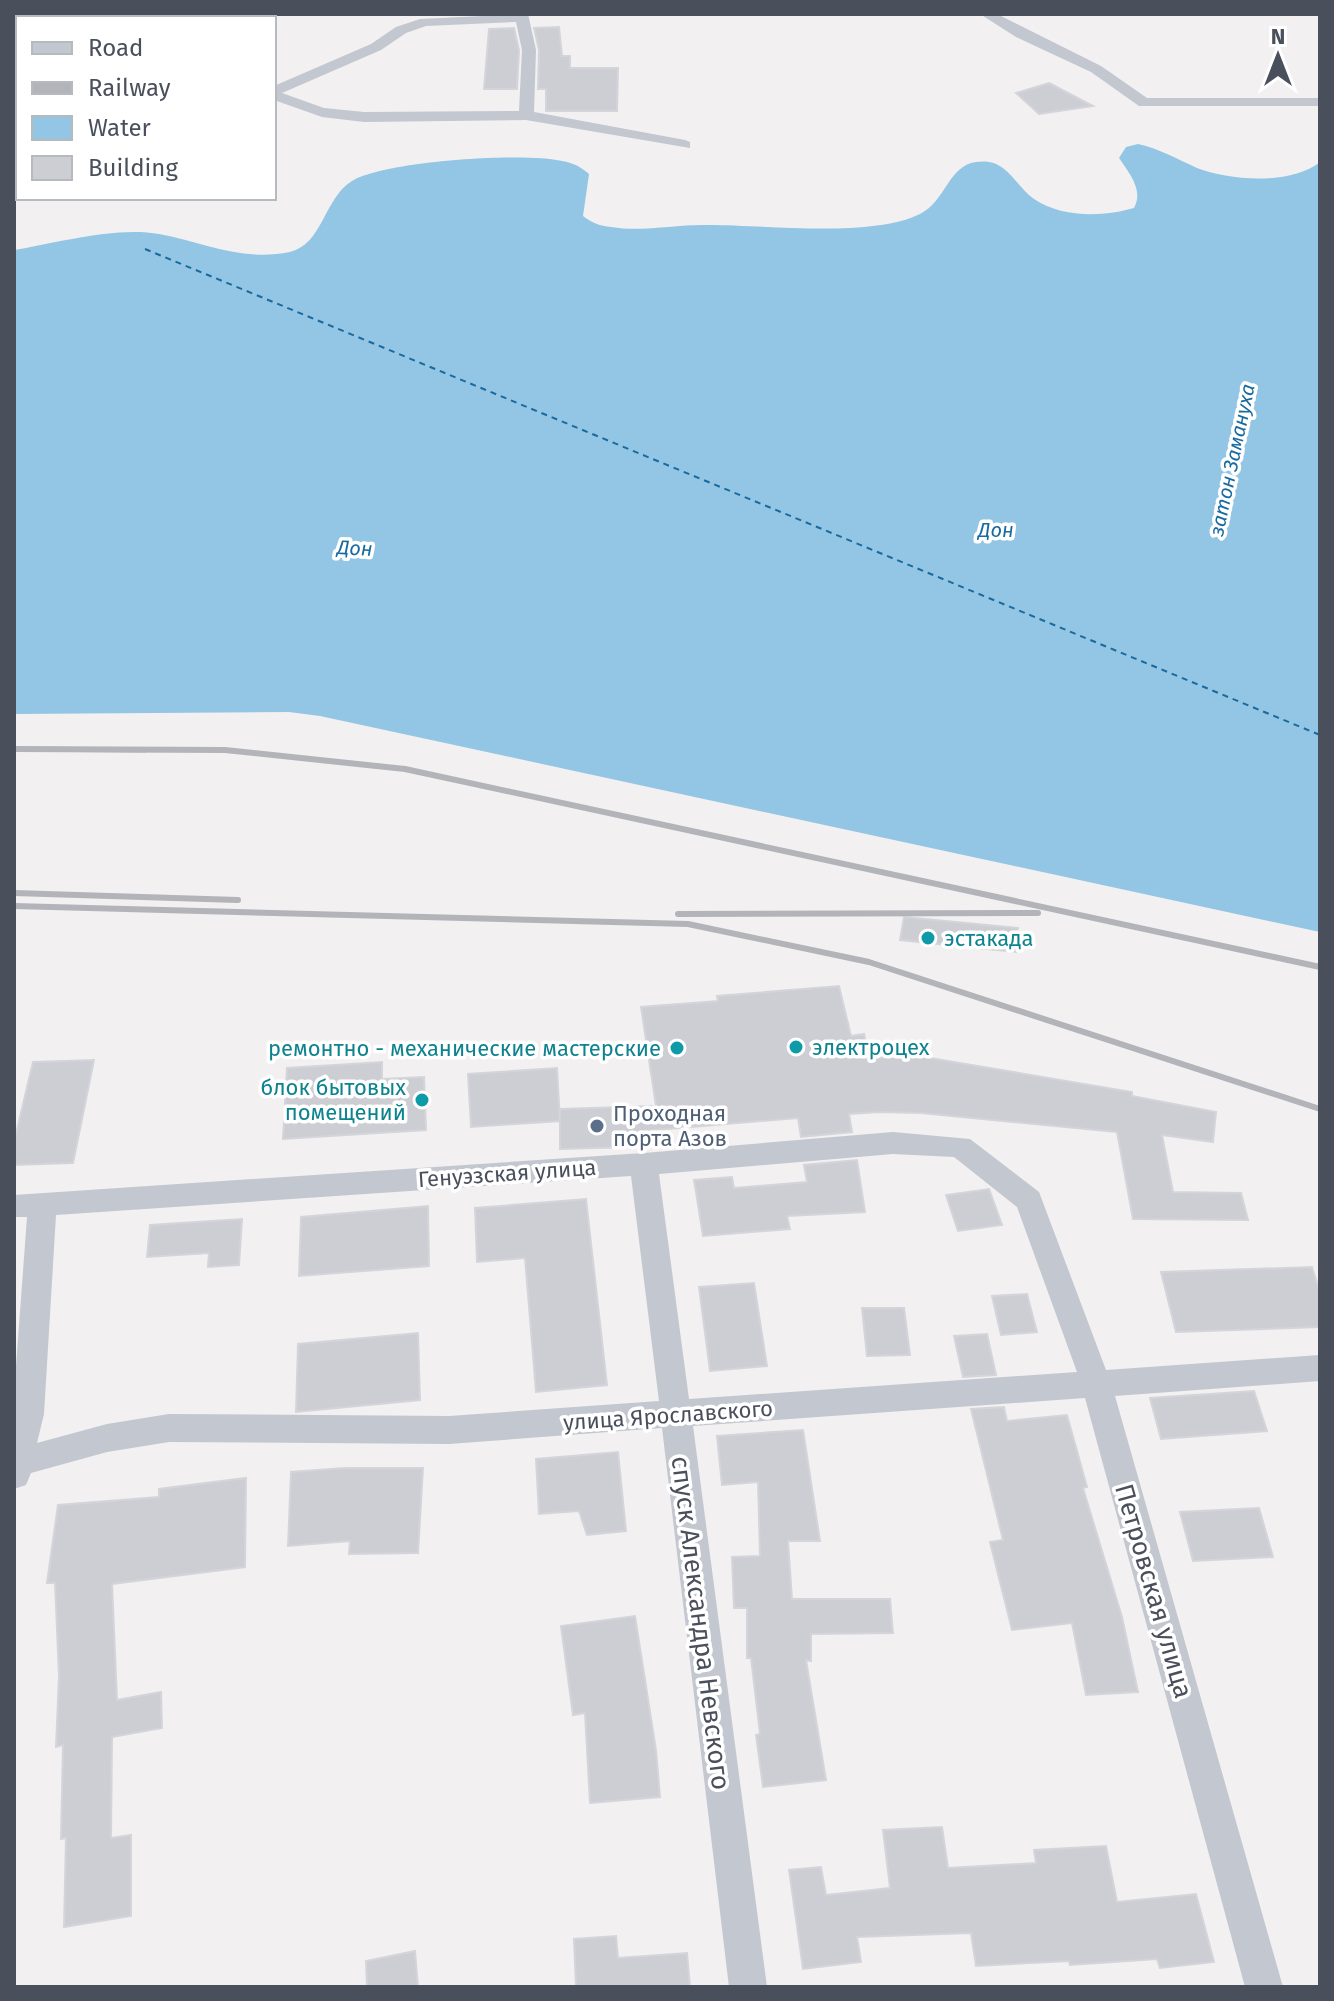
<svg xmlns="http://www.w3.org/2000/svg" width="1334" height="2001" font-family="'Fira Sans',sans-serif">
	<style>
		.water { fill: #93c5e4 }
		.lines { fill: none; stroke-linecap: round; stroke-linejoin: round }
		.stream { stroke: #93c5e4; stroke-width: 5 }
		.ferry { stroke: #196a9f; stroke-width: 2; stroke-dasharray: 6 5; stroke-linecap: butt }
		.building { fill: #cdced4; stroke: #d4d5db; stroke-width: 2 }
		.minor { fill: #c2c7d0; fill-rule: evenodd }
		.rail-far1 { stroke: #b2b4b9; stroke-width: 5 }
		.rail { stroke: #b2b4b9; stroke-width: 6 }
		.culture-dot { fill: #0f9aa8; stroke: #fff; stroke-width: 3 }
		.service-dot { fill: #5c6f8a; stroke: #fff; stroke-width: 3 }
		.labels { text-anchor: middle; stroke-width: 7; stroke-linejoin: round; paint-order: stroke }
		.far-water-label { font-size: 20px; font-style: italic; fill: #196a9f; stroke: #fff }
		.culture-label { font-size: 22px; fill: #0d838f; stroke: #fff; text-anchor: start }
		.service-label { font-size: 22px; fill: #4e5e75; stroke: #fff; text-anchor: start }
		.street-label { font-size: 22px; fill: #49505c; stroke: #fff }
		.near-street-label { font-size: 26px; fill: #49505c; stroke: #fff }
	</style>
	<rect width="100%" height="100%" fill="#f2f0f0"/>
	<!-- water -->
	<path class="water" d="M1138,144C1160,149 1177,159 1197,168C1230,181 1292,185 1320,162V932L320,716L289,712L14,714V250C56,243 117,226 159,234C203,242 242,262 290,252C323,244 324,198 352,181C385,161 523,152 562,161C573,163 580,166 589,174L583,216C592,223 600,226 611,227C640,232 673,225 702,225C761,224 869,239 920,214C946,201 948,166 976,162C1007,157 1014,185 1034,199C1062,218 1103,217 1134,208C1144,190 1129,173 1119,158L1126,147Z"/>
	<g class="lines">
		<!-- stream -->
		<g class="stream">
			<path d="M30,18L37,14"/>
			<path d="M14,26L18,24"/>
		</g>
		<!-- ferry -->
		<path class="ferry" d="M145,249L1320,735"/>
	</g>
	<!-- building -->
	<g class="building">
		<path d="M559,27L562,56H570V68H618L617,111H546V89H538L539,50L534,28Z"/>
		<path d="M514,28L519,50L517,89H484L489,29Z"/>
		<path d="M1049,83L1093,106L1039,114L1016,93Z"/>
		<path d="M904,917L1018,928L1016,952L900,940Z"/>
		<path d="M839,986L851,1036L864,1034L869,1058L918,1056L1132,1092V1096L1216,1112L1213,1142L1162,1135L1173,1192L1241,1193L1248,1220L1133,1219L1117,1132L921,1113L879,1112L849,1114L852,1132L801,1137L798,1118L632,1132V1147L560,1149V1109L656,1106L641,1007L718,1001L717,996Z"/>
		<path d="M94,1060L73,1163L14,1165V1142L33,1062Z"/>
		<path d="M382,1062V1079L424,1077L426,1130L283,1139L287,1068Z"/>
		<path d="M557,1068L560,1121L471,1127L468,1074Z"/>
		<path d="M857,1160L865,1212L787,1216L790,1229L703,1236L694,1180L732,1177L734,1188L807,1182L804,1165Z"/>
		<path d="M989,1189L1002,1225L958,1231L946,1195Z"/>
		<path d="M586,1199L607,1385L536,1392L525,1258L477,1262L475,1208Z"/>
		<path d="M428,1206L429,1266L299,1276L301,1217Z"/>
		<path d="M242,1219L239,1265L208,1267L209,1253L147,1257L150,1225Z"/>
		<path d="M1312,1267L1320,1293V1327L1176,1332L1161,1272Z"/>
		<path d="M754,1283L767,1366L710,1371L699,1287Z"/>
		<path d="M1027,1294L1037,1332L1001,1335L992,1296Z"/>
		<path d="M862,1308H904L910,1355L867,1356Z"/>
		<path d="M418,1333L420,1400L296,1412L298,1344Z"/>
		<path d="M987,1334L996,1375L963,1377L954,1336Z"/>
		<path d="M1254,1391L1267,1431L1161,1439L1150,1398Z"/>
		<path d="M1004,1407L1007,1421L1067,1415L1087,1487L1083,1488L1122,1617L1138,1692L1086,1695L1072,1623L1012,1630L990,1542L1003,1540L971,1409Z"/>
		<path d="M803,1430L820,1541H788L792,1599H890L893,1633L811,1634V1661L806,1660L826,1780L763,1787L756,1735L760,1734L751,1658H747V1608H734L732,1557L760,1556L758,1482L722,1485L717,1436Z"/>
		<path d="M618,1452L626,1531L587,1535L579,1511L539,1514L536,1459Z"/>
		<path d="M345,1468H423L418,1553L349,1554L350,1541L288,1546L291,1472Z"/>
		<path d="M246,1478L245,1567L112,1584L117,1700L161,1692L162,1728L112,1737L111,1838L131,1835V1916L64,1927L66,1838L61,1839L63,1745L56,1747L59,1676L55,1583H47L58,1505L159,1497V1489Z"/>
		<path d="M1259,1508L1273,1557L1193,1561L1180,1512Z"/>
		<path d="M635,1616L656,1750L660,1797L590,1803L585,1713L573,1715L561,1626Z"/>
		<path d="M942,1827L948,1868L1036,1863L1034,1850L1106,1846L1117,1902L1196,1894L1214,1962L1160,1968L1157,1959L1070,1965L1069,1961L976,1966L971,1933L857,1937L861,1962L803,1969L789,1870L821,1867L826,1895L890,1888L883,1830Z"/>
		<path d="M616,1936L618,1958L687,1953L690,1987H576L574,1939Z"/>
		<path d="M415,1951L418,1987H367L366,1961Z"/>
	</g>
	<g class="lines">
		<!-- minor -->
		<g class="minor">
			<path d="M122,14H144L138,18H116Z"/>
			<path d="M528,14L536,50L534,112L685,140L690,142V148L526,120L364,122L322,117L274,100V86L371,44L396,27L420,19ZM516,22L522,50L519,111L364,112L324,108L282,93L381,50L406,33L426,26Z"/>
			<path d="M980,14H997L1101,66L1147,98H1320V106H1139L1091,72L1016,37Z"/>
			<path d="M893,1132L970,1139L1039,1192L1106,1370L1320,1355V1381L1115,1396L1283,1987H1245L1085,1398L693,1426L767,1987H729L662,1428L449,1444L169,1442L107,1452L31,1473L26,1485L14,1489V1393L27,1217H14V1195L644,1153ZM893,1154L954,1157L1017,1207L1077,1372L689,1399L659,1174ZM631,1176L659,1401L449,1416L169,1414L107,1424L37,1443L44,1414L56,1215Z"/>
		</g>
		<!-- rail-far1 -->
		<path class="rail-far1" d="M14,749L146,750"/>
		<!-- rail -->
		<g class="rail">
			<path d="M14,749L225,750L405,769L1320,967"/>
			<path d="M14,893L238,900"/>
			<path d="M14,906L688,924L869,962L1320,1109"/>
			<path d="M678,914L1038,913"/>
		</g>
	</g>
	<!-- markers -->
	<g class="culture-dot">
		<circle cx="928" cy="938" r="8"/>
		<circle cx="796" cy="1047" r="8"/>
		<circle cx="677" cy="1048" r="8"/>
		<circle cx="422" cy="1100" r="8"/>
	</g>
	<circle class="service-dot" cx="597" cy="1126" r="8"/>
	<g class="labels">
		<!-- far-water labels -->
		<g class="far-water-label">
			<text transform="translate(1232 460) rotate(-78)" y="7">затон Замануха</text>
			<text x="996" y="537">Дон</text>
			<text transform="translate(355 548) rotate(3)" y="7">Дон</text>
		</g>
		<!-- culture labels -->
		<g class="culture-label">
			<text x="944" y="946">эстакада</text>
			<text x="812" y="1055">электроцех</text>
			<text x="661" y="1056" text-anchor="end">ремонтно - механические мастерские</text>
			<text x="406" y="1095" text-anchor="end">блок бытовых<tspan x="406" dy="25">помещений</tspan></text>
		</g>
		<!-- service labels -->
		<g class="service-label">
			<text x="613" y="1121">Проходная<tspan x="613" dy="25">порта Азов</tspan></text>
		</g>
		<!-- street labels -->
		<g class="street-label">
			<text transform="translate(507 1173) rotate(-4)" y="8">Генуэзская улица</text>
			<text transform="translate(668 1415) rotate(-4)" y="8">улица Ярославского</text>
		</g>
		<!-- near-street labels -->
		<g class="near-street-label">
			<text transform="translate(1154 1591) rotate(74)" y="9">Петровская улица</text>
			<text transform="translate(701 1623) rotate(83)" y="9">спуск Александра Невского</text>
		</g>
	</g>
	<!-- border -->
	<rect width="1334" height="2001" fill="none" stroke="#49505c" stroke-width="32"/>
	<!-- legend -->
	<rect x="16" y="16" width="260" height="184" fill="#ffffff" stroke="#b6b9be" stroke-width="2"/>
	<rect x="32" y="42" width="40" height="12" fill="#c2c7d0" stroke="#b6b9be" stroke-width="2"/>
	<text x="88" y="56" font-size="24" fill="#49505c">Road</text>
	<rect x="32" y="82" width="40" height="12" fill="#b2b4b9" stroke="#b6b9be" stroke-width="2"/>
	<text x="88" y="96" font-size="24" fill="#49505c">Railway</text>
	<rect x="32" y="116" width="40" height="24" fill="#93c5e4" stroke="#b6b9be" stroke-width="2"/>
	<text x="88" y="136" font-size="24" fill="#49505c">Water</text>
	<rect x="32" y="156" width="40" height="24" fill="#cdced4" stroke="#b6b9be" stroke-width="2"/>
	<text x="88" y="176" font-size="24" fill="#49505c">Building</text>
	<!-- north arrow -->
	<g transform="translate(1278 56)" stroke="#ffffff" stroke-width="6" paint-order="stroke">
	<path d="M0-6L14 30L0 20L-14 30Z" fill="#49505c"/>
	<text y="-12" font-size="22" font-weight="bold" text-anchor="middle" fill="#49505c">N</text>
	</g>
</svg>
